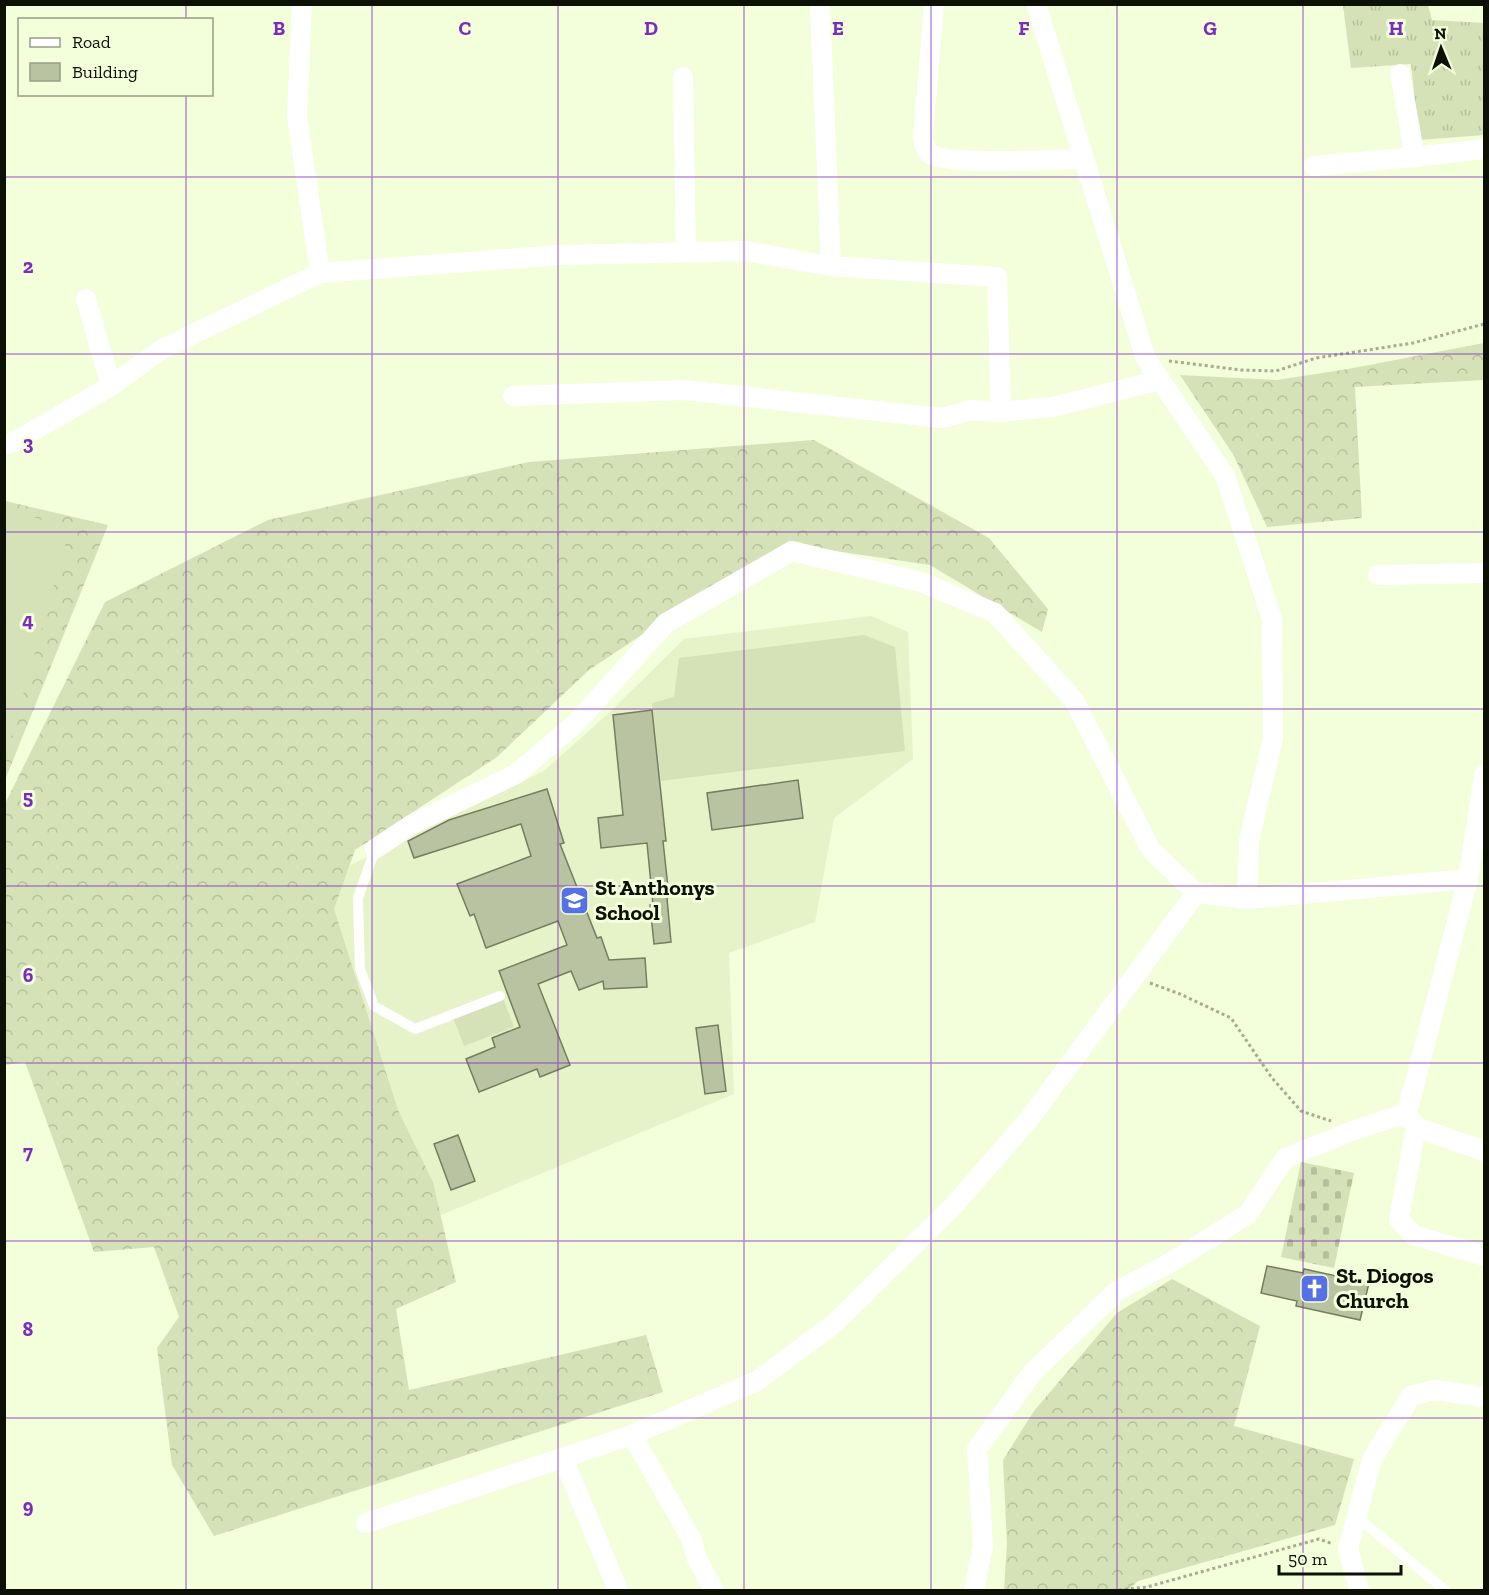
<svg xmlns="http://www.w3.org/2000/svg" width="1489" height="1595" font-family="'Zilla Slab',serif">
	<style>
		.built { fill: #e6f2c8 }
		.grass { fill: url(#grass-tufts) }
		.forest { fill: url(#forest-crowns) }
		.cemetery { fill: url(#cemetery-stones) }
		.garden { fill: #d5e1b6 }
		.building { fill: #b9c3a1; stroke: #747d5d; stroke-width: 1.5 }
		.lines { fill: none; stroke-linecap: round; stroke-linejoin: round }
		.path { stroke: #a4ac91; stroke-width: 3; stroke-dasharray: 3 3; stroke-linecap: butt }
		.service { stroke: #fff; stroke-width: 10 }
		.minor { stroke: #fff; stroke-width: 20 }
		.grid { fill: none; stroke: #7b2cbf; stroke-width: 1.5; stroke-opacity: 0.55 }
		.labels { text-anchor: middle; stroke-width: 6; stroke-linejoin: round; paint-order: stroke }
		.poi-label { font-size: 22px; font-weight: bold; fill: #0d1005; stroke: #f3feda; text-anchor: start }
		.grid-label { font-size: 20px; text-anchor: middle; font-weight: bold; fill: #7b2cbf; stroke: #f3feda; stroke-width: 6; stroke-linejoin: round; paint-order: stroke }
	</style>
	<defs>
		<pattern id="grass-tufts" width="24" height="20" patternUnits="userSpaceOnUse" patternTransform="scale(1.5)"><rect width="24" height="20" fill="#d5e1b6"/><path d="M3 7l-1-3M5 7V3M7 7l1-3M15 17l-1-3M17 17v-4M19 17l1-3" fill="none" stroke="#b6c09b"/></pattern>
		<pattern id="forest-crowns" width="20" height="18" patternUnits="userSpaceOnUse" patternTransform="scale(1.5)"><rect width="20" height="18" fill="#d5e1b6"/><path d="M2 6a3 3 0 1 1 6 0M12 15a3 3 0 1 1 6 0" fill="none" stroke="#b6c09b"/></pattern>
		<pattern id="cemetery-stones" width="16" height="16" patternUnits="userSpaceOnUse" patternTransform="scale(1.5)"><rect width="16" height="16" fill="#d5e1b6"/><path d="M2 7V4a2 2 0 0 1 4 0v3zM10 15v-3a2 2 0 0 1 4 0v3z" fill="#b6c09b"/></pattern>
	</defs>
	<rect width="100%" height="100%" fill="#f3feda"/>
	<!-- built -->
	<path class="built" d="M871,616L908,632L913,759L834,818L815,922L729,953L734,1094L431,1219L337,986L326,877L544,771L609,713L684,639Z"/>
	<!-- grass -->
	<path class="grass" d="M1343,5H1428L1432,20L1484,23V135L1419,140L1411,64L1351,68Z"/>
	<!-- forest -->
	<g class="forest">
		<path d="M1484,343V380L1355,387L1362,518L1267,527L1233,454L1180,375L1277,380L1348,369Z"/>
		<path d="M814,440L989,538L1048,609L1042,632L930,565L815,548L736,572L589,670L497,757L355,850L334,909L398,1110L433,1182L456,1282L396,1309L409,1390L646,1335L663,1392L214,1536L172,1465L157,1348L179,1317L154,1247L94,1252L25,1062L5,1065L4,806L105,602L268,520L529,462Z"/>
		<path d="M5,501L108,525L5,780Z"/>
		<path d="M1172,1279L1260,1326L1234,1426L1354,1459L1335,1525L1138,1581L1128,1590H1004L1007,1544L1003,1460L1034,1411L1117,1313Z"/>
	</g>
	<!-- cemetery -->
	<path class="cemetery" d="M1301,1162L1354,1173L1334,1268L1281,1257Z"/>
	<!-- garden -->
	<g class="garden">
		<path d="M5,509L70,528L5,759L4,509Z"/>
		<path d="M864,635L895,647L905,751L661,781L652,703L674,697L679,658Z"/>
		<path d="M503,998L514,1027L464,1046L453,1017Z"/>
	</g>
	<!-- building -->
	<g class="building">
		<path d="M652,710L666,841H663L669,897L667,898L671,942L654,944L650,905H653L647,843L601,848L598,818L623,815L613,715Z"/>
		<path d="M798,780L803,818L712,830L707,793Z"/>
		<path d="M547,789L564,843L560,844L597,938L601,937L609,960L645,958L647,987L604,989L603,981L579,990L571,971L538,984L570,1065L540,1077L537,1069L479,1092L466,1059L495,1047L492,1038L520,1027L499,971L567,945L558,921L486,948L474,914L470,916L457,884L531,856L521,824L414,858L408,841L449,820Z"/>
		<path d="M718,1025L726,1091L705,1094L696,1028Z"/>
		<path d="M458,1135L475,1181L451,1190L434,1144Z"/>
		<path d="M1267,1266L1303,1273L1304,1269L1369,1283L1360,1320L1296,1306L1297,1301L1261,1293Z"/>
	</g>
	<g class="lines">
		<!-- path -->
		<g class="path">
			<path d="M1169,361L1241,370L1276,371L1316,358L1413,343L1484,324"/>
			<path d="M1150,983L1180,994L1231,1018L1272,1078L1301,1111L1331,1121"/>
			<path d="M1119,1590L1147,1587L1319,1539L1333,1544"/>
		</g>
		<!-- service -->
		<g class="service">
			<path d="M375,849L358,898L360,969L374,1006L415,1029L500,996"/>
			<path d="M1357,1517L1445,1590"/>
		</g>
		<!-- minor -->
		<g class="minor">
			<path d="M302,4L297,116L320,273"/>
			<path d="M820,4L831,266"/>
			<path d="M934,4L923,137C924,143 925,150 930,154C947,166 1057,159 1084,159"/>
			<path d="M1036,4L1146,359L1225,476L1272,619L1273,738L1249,841L1247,899"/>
			<path d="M1400,74L1415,157"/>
			<path d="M683,77L686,252"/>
			<path d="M1314,166L1415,157L1484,149"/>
			<path d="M86,299L111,386"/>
			<path d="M513,396L684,390L942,418L972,410L1001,412L1053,407L1160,380"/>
			<path d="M4,445L14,442L111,386L162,349L320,273L560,255L746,251L806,262L831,266L997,277L1001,412"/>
			<path d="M1378,575L1484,573"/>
			<path d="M375,849L411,825L516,774L575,724L666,623L792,551L921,582L995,613L1074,700L1151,850L1196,893L1247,899L1468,879"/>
			<path d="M1407,1113L1416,1127L1399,1219L1413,1235L1484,1256"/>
			<path d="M1416,1127L1484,1151"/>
			<path d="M632,1435L691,1538L697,1559L714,1590"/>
			<path d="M563,1458L618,1590"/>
			<path d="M366,1523L632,1435L757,1381L835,1323L956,1203L1030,1118L1196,893"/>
			<path d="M974,1590L983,1547L977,1449L1032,1373L1116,1292L1175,1260L1248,1214L1285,1158L1355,1130L1407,1113L1468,879L1484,775"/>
			<path d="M1359,1590L1348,1549L1372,1459L1411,1396L1435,1390L1484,1397"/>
		</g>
	</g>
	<!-- grid -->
	<path class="grid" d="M186,4V20M372,4V1590M558,4V1590M744,4V1590M931,4V1590M1117,4V1590M1303,4V1590M186,94V1590M4,177H1484M4,354H1484M4,532H1484M4,709H1484M4,886H1484M4,1063H1484M4,1241H1484M4,1418H1484"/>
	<!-- icons -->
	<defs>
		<symbol id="school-square" viewBox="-11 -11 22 22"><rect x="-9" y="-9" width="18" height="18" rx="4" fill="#5670e6" stroke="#f3feda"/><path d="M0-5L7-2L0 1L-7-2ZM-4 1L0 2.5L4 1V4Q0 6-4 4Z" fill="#fff"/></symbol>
		<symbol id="church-square" viewBox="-11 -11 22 22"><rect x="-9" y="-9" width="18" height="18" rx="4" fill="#5670e6" stroke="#f3feda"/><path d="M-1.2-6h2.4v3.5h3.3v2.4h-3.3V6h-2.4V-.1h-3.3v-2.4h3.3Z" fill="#fff"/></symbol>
	</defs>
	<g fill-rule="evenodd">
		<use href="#school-square" x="558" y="884" width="33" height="33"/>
		<use href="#church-square" x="1298" y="1272" width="33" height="33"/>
	</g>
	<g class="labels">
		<!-- poi labels -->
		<g class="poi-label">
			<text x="595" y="895">St Anthonys<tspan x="595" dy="25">School</tspan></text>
			<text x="1336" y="1283">St. Diogos<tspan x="1336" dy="25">Church</tspan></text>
		</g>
	</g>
	<g class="grid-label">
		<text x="279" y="35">B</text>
		<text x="465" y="35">C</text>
		<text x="651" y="35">D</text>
		<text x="838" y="35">E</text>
		<text x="1024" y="35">F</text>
		<text x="1210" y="35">G</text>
		<text x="1396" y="35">H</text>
		<text x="28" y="273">2</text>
		<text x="28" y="450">3</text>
		<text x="28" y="627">4</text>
		<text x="28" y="804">5</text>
		<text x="28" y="982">6</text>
		<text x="28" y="1159">7</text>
		<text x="28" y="1336">8</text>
		<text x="28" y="1513">9</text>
	</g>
	<!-- border -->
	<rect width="1489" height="1595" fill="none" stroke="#0d1005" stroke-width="12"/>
	<!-- legend -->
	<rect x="18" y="18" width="195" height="78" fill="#f3feda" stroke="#979f85" stroke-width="1.5"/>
	<rect x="30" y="38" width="30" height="9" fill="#ffffff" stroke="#979f85" stroke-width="1.5"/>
	<text x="72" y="48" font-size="18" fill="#0d1005">Road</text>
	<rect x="30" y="63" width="30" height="18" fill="#b9c3a1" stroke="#979f85" stroke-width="1.5"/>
	<text x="72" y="78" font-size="18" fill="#0d1005">Building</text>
	<!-- north arrow -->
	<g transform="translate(1441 48) rotate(358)" stroke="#f3feda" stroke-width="4.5" paint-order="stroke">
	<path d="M0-4.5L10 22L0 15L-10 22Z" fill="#0d1005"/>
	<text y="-9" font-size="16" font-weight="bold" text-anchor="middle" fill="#0d1005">N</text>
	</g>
	<!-- scale -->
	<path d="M1279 1565v9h122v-9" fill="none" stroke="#0d1005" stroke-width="3"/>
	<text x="1288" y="1565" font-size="18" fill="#0d1005" stroke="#f3feda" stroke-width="4.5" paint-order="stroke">50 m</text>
</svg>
